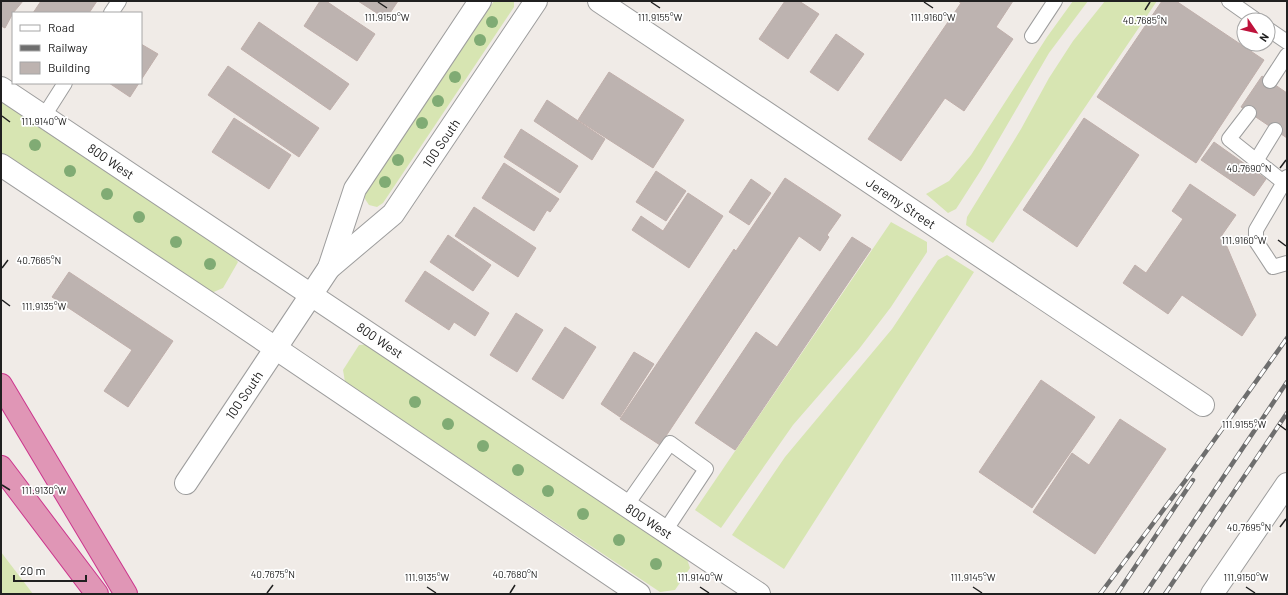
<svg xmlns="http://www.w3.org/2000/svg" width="1288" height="595" font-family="Barlow,sans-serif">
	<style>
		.grass { fill: #d7e5b2 }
		.building { fill: #bdb3b0; stroke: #c0afab }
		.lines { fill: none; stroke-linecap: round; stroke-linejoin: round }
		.lane-casing { stroke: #9d9d9d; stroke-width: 16 }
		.street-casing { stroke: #9d9d9d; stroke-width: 24 }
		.highway-casing { stroke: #cc368d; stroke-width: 24 }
		.lane { stroke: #fff; stroke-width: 14 }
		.street { stroke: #fff; stroke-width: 22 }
		.highway { stroke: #e096b6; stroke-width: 22 }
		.rail-casing { stroke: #6e6e6e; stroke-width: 4.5 }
		.rail { stroke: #fff; stroke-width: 3; stroke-dasharray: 9; stroke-linecap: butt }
		.tree { fill: #80ab74 }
		.ticks { fill: none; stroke: #202020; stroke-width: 1.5 }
		.labels { text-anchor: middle; stroke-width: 3.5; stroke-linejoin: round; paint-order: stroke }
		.street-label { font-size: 13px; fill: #202020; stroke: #fff }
		.ticks-label { font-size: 10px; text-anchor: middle; fill: #202020; stroke: #fff; stroke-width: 3.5; stroke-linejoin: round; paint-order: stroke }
	</style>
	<rect width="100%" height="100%" fill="#f0ebe7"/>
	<!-- grass -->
	<g class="grass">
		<path d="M494,1H514V7L383,203L377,207L369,205L365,199V194Z"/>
		<path d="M1073,1H1088L1049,53L981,170L956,209L948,213L926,194L949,181L971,155L1047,37Z"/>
		<path d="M1105,1H1157L993,243L966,225L967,217L1021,129L1049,78L1073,41Z"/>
		<path d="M1,97L230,252L238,262L223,288L209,294L1,153Z"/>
		<path d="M891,222L927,242V252L891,307L859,349L793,425L721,528L695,510Z"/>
		<path d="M947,255L974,272L784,569L732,535L785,457L892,329L938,260Z"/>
		<path d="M371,344L686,556L690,568L675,590L660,592L345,382L343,370L359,345Z"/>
		<path d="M1,552L33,594H1Z"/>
	</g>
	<!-- building -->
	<g class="building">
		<path d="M1,1H23L13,13L5,28L1,26Z"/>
		<path d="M41,1H97L89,13H33Z"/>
		<path d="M320,1H326L375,34L357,61L304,26Z"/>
		<path d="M358,1H398L386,19Z"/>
		<path d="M785,1H799L819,14L788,59L759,39Z"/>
		<path d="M958,1H1013L996,27L1013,39L964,111L945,98L901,161L868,139L961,3Z"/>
		<path d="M1162,1H1176L1264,60L1196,163L1097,97Z"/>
		<path d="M259,22L349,84L330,110L241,49Z"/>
		<path d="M836,34L864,54L838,91L810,72Z"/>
		<path d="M141,44L158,54L141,80Z"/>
		<path d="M228,66L319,128L299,157L208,95Z"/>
		<path d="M609,72L684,120L653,168L578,120Z"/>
		<path d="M1262,76L1287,93V138L1241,107Z"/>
		<path d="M109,83H139L130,97Z"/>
		<path d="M547,100L605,139L592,160L534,121Z"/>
		<path d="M234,118L291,155L269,189L212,152Z"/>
		<path d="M1084,118L1139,155L1077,247L1023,210Z"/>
		<path d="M521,129L578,166L560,193L504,157Z"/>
		<path d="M1214,142L1266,179L1254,196L1201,160Z"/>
		<path d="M504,163L559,199L550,212L547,210L534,231L482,198Z"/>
		<path d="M656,171L686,191L666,221L636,202Z"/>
		<path d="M785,178L841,215L827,235L829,237L820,251L799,236L660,445L620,419L734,249L736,251Z"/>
		<path d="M751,179L771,193L749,225L729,212Z"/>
		<path d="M1190,184L1236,215L1222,235L1256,315L1242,336L1182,295L1168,314L1123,283L1135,265L1146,273L1183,219L1172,211Z"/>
		<path d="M688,193L723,216L689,268L632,230L641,216L663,231Z"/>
		<path d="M474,207L536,248L518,277L455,236Z"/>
		<path d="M448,235L491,265L473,291L430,262Z"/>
		<path d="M852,237L871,249L735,450L695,423L756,332L777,347Z"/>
		<path d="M425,271L489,313L475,336L454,322L449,330L405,301Z"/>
		<path d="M69,272L173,341L128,407L104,391L132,350L52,297Z"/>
		<path d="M516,313L543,330L517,372L490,355Z"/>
		<path d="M565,327L596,347L563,399L532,379Z"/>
		<path d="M634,352L654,364L620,417L601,404Z"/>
		<path d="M1041,380L1095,417L1032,508L979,472Z"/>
		<path d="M1120,419L1166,449L1095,554L1033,512L1072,453L1089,465Z"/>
	</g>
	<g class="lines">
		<defs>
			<g id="lane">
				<path d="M1229,1L1256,20"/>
				<path d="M111,13L119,1"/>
				<path d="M1268,29L1287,42"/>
				<path d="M1032,36L1055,1"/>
				<path d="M1270,81L1287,55"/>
				<path d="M1249,113L1229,139L1287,185"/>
				<path d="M44,116L65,83"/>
				<path d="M1256,161L1275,130"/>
				<path d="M1287,177L1256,230V241L1273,267L1287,263"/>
				<path d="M626,506L670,443L706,469L665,531"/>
			</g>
			<g id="street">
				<path d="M599,1L1203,405"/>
				<path d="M1,88L759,594"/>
				<path d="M1,165L222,312L639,594"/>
				<path d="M329,268L393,214L536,1"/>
				<path d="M186,483L329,268L355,189L480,1"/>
				<path d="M1212,594L1287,484"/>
			</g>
			<g id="highway">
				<path d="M1,385L126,594"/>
				<path d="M1,467L97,594"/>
			</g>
		</defs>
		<!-- lane casing -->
		<use href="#lane" class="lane-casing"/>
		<!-- street casing -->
		<use href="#street" class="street-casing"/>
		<!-- highway casing -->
		<use href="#highway" class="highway-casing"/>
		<!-- lane -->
		<use href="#lane" class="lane"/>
		<!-- street -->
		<use href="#street" class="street"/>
		<!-- highway -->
		<use href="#highway" class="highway"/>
		<defs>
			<g id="rail">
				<path d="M1100,594L1185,481L1287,338"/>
				<path d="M1117,594L1193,480"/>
				<path d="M1145,594L1287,382"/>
				<path d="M1165,594L1287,413"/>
			</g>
		</defs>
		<!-- rail casing -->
		<use href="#rail" class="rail-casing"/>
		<!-- rail -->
		<use href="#rail" class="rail"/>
	</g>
	<!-- trees -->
	<g class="tree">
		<circle cx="492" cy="22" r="6"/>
		<circle cx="480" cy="40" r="6"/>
		<circle cx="455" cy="77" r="6"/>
		<circle cx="438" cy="101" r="6"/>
		<circle cx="422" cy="123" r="6"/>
		<circle cx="35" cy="145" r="6"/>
		<circle cx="398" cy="160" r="6"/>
		<circle cx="70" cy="171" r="6"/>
		<circle cx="385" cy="182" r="6"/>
		<circle cx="107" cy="194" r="6"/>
		<circle cx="139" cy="217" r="6"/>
		<circle cx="176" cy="242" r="6"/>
		<circle cx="210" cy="264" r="6"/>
		<circle cx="415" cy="402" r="6"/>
		<circle cx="448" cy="424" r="6"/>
		<circle cx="483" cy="446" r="6"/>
		<circle cx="518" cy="470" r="6"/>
		<circle cx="548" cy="491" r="6"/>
		<circle cx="583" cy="514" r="6"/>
		<circle cx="619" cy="540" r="6"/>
		<circle cx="656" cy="564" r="6"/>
	</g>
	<!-- ticks -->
	<path class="ticks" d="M378,2L387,8M651,2L660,8M924,2L933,8M1145,10L1150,2M2,116L10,122M1280,168L1286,160M1278,240L1286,246M2,268L8,260M2,300L10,306M1278,424L1286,430M2,485L10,490M1280,527L1286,519M427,587L436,593M700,587L709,593M973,587L982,593M1246,587L1255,593M267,593L273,585M510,593L515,585"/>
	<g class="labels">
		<!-- street labels -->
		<g class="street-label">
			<text transform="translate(441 143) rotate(-56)" y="5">100 South</text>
			<text transform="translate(111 161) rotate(34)" y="5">800 West</text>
			<text transform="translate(901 203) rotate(34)" y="5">Jeremy Street</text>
			<text transform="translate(380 340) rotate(34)" y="5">800 West</text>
			<text transform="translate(244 395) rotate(-56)" y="5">100 South</text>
			<text transform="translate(649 521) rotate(33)" y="5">800 West</text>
		</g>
	</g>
	<g class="ticks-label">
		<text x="387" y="21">111.9150°W</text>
		<text x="660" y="21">111.9155°W</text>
		<text x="933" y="21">111.9160°W</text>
		<text x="1145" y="24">40.7685°N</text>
		<text x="44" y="125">111.9140°W</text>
		<text x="1249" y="172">40.7690°N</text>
		<text x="1244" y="244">111.9160°W</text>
		<text x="39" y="264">40.7665°N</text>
		<text x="44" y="310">111.9135°W</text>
		<text x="1244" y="428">111.9155°W</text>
		<text x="44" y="494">111.9130°W</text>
		<text x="1249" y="531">40.7695°N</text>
		<text x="273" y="578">40.7675°N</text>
		<text x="515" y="578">40.7680°N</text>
		<text x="427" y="581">111.9135°W</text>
		<text x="700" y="581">111.9140°W</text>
		<text x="973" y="581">111.9145°W</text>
		<text x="1246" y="581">111.9150°W</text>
	</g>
	<!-- border -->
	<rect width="1288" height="595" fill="none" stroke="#202020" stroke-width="4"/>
	<!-- legend -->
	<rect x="12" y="12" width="130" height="72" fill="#ffffff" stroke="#a6a6a6"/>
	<rect x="20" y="25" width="20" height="6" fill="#ffffff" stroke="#a6a6a6"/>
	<text x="48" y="32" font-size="12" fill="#202020">Road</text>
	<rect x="20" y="45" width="20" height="6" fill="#6e6e6e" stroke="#a6a6a6"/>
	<text x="48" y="52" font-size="12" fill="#202020">Railway</text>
	<rect x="20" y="62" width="20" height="12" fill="#bdb3b0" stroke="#a6a6a6"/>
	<text x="48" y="72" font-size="12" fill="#202020">Building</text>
	<!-- north arrow -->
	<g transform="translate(1256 32) rotate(124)"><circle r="19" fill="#ffffff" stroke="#a6a6a6"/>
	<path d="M0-3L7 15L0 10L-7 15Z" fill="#be123b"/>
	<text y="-6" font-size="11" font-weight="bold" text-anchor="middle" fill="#202020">N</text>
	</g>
	<!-- scale -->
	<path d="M14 575v6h72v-6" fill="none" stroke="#202020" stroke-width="2"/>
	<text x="20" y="575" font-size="12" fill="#202020" stroke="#ffffff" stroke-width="3" paint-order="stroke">20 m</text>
</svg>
